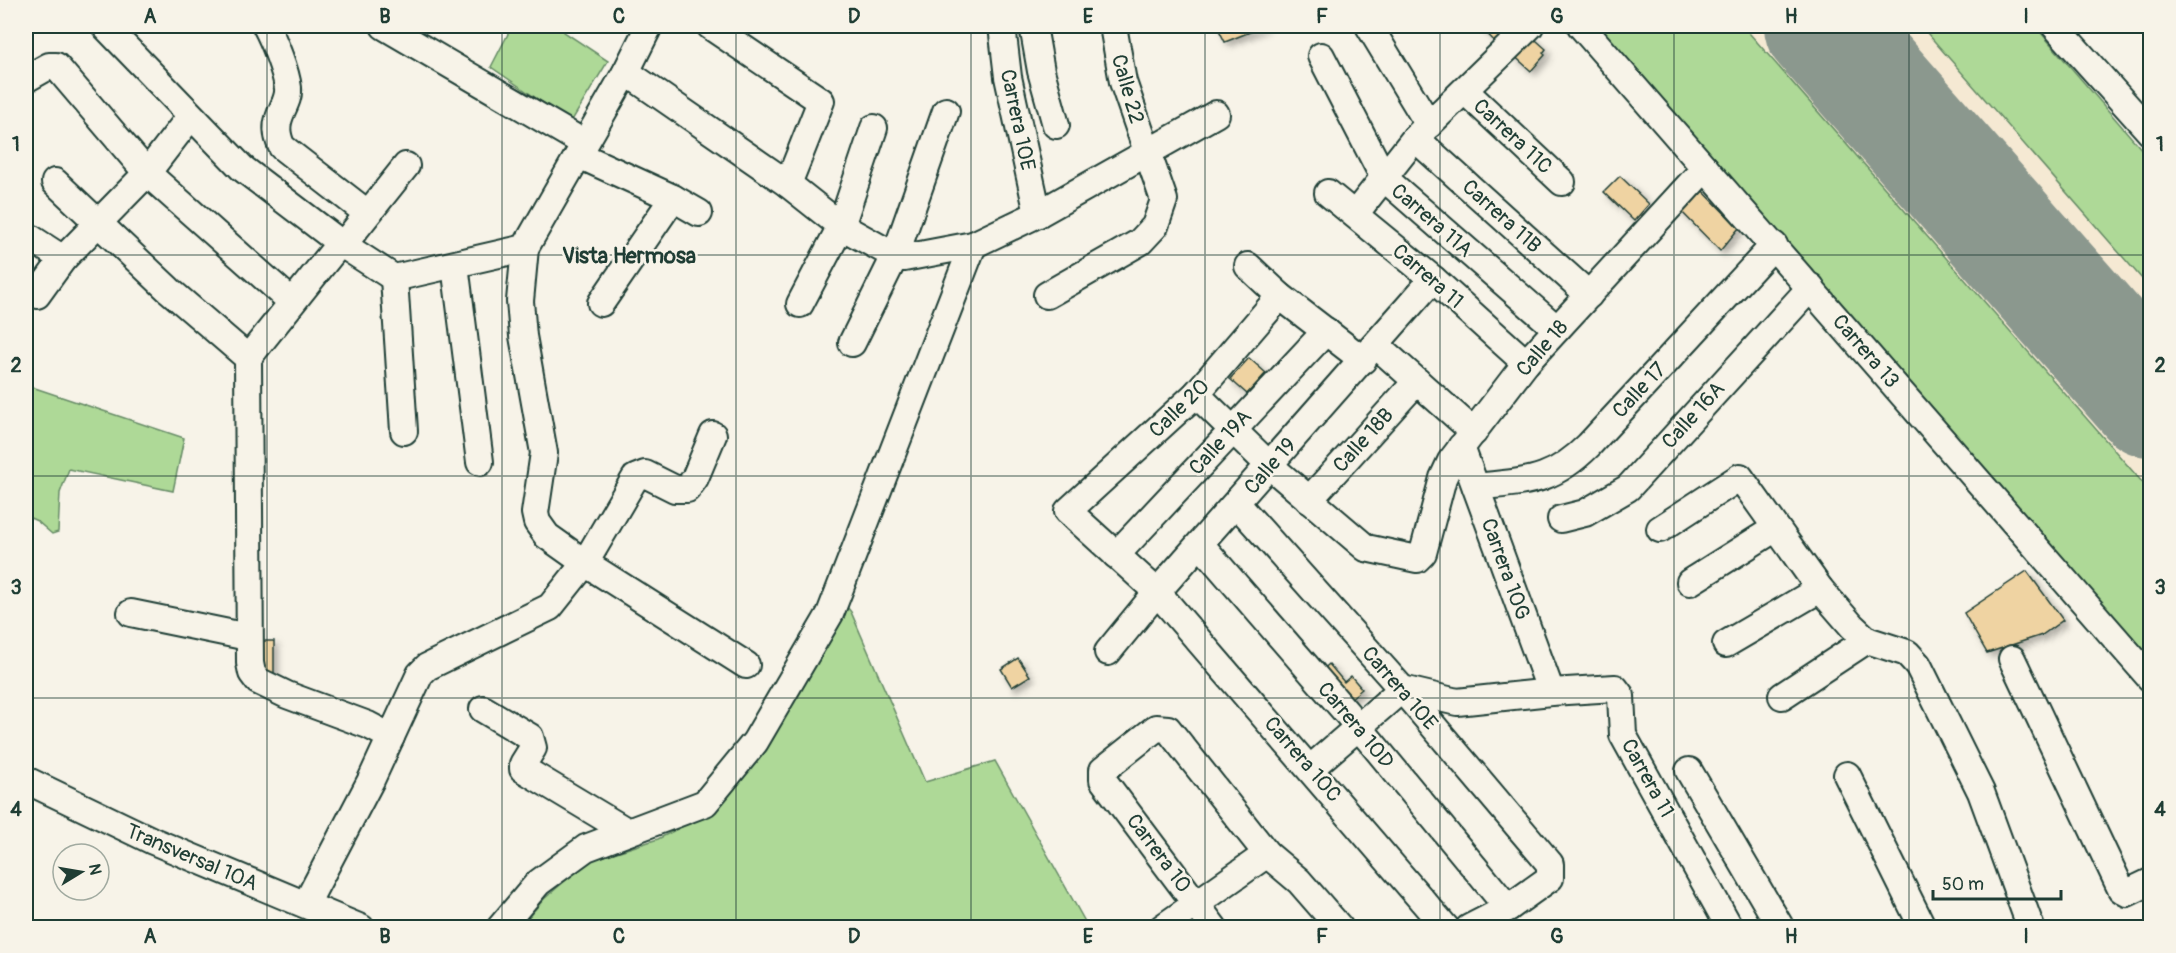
<svg xmlns="http://www.w3.org/2000/svg" width="2176" height="953" font-family="Pangolin,sans-serif">
	<style>
		.built { fill: #f5e9d3 }
		.green { fill: #aed997; stroke: #668b66; stroke-width: 1.5 }
		.lines { fill: none; stroke-linecap: round; stroke-linejoin: round }
		.runway { stroke: #8b988e; stroke-width: 116 }
		.building { fill: #efd3a2; stroke: #1f3d34; stroke-width: 1.5; filter: url(#shadow) }
		.minor-casing { stroke: #1f3d34; stroke-width: 30 }
		.minor { stroke: #f7f3e8; stroke-width: 26 }
		.grid { fill: none; stroke: #1f3d34; stroke-width: 1.5; stroke-opacity: 0.55 }
		.labels { text-anchor: middle; stroke-width: 5; stroke-linejoin: round; paint-order: stroke }
		.street-label { font-size: 21px; fill: #1f3d34; stroke: #f7f3e8 }
		.neighbourhood-label { font-size: 22px; font-weight: bold; fill: #1f3d34; stroke: #f7f3e8 }
		.neatline { fill: none; stroke: #1f3d34; stroke-width: 2 }
		.grid-label { font-size: 20px; text-anchor: middle; font-weight: bold; fill: #1f3d34 }
	</style>
	<defs>
		<filter id="shadow"><feDropShadow dx="4.5" dy="4.5" stdDeviation="3" flood-color="#0004"/></filter>
	</defs>
	<rect width="100%" height="100%" fill="#f7f3e8"/>
	<filter id="ink" filterUnits="userSpaceOnUse"><feTurbulence type="fractalNoise" baseFrequency=".0167" numOctaves="2"/><feDisplacementMap in="SourceGraphic" scale="12" xChannelSelector="R" yChannelSelector="G"/><feConvolveMatrix kernelMatrix="1 2 1 2 8 2 1 2 1" color-interpolation-filters="sRGB"/></filter>
	<g filter="url(#ink)">
		<!-- built -->
		<path class="built" d="M1593,26H2035L2150,159V661Z"/>
		<!-- green -->
		<g class="green">
			<path d="M498,26H566L564,32L608,61L571,122L491,67L509,32Z"/>
			<path d="M1593,26H1743L2150,491V661Z"/>
			<path d="M1921,26H2035L2150,159V288Z"/>
			<path d="M26,385L184,438L173,491L69,469L60,493L58,532L52,534L37,521L26,516Z"/>
			<path d="M844,603L851,612L925,782L995,761L1088,927L519,928L544,899L588,861L658,839L712,811Z"/>
		</g>
		<g class="lines">
			<!-- runway -->
			<path class="runway" d="M1822,26L2150,399"/>
		</g>
		<!-- building -->
		<g class="building">
			<path d="M1217,26H1265L1225,42Z"/>
			<path d="M1480,26H1513L1497,44Z"/>
			<path d="M1528,33L1546,49L1543,53L1545,55L1531,71L1510,52Z"/>
			<path d="M1620,176L1649,204L1634,221L1604,192Z"/>
			<path d="M1698,186L1739,228L1720,251L1677,207Z"/>
			<path d="M1249,358L1266,373L1247,394L1230,379Z"/>
			<path d="M2027,571L2063,620L2042,635L1987,653L1964,613Z"/>
			<path d="M257,641H274V673H258Z"/>
			<path d="M1018,658L1030,676L1012,687L1001,669Z"/>
			<path d="M1329,664L1344,682L1351,676L1362,689L1343,705L1317,675Z"/>
		</g>
		<g class="lines">
			<defs>
				<g id="minor">
					<path d="M105,26L242,168L343,245L394,278L525,248L626,72L649,26"/>
					<path d="M266,26C274,41 286,71 288,88C290,107 268,118 282,147L367,213"/>
					<path d="M384,26L584,143"/>
					<path d="M710,26L821,101L788,184"/>
					<path d="M1002,26L1008,77L1038,214"/>
					<path d="M1033,26L1041,71L1056,125"/>
					<path d="M1369,26L1429,125"/>
					<path d="M1581,26L2150,678"/>
					<path d="M2055,26L2150,132"/>
					<path d="M1321,56L1384,178L1557,329"/>
					<path d="M626,72L788,184L841,226L895,256L904,258L973,245L1038,214L1216,114"/>
					<path d="M26,79L49,66H56L147,173L292,302"/>
					<path d="M1465,91L1562,182"/>
					<path d="M1415,138L1589,295"/>
					<path d="M579,155L673,198L699,213"/>
					<path d="M55,182L169,290L248,358"/>
					<path d="M1328,193L1433,279L1526,363"/>
					<path d="M1355,214L1415,138L1530,26"/>
					<path d="M26,235L63,259"/>
					<path d="M340,243L248,358L250,663L252,673L258,681L287,695L368,725L391,737"/>
					<path d="M343,245L406,166"/>
					<path d="M525,248L520,301L523,336L544,453L535,513L537,522L547,536L585,563L746,665"/>
					<path d="M455,265L480,462"/>
					<path d="M1248,266L1280,296L1363,360"/>
					<path d="M394,278L404,431"/>
					<path d="M37,295L63,259L147,173L190,117"/>
					<path d="M1047,295L1140,242L1155,226L1164,200L1123,82L1113,26"/>
					<path d="M1280,296L1196,394L1068,511L1157,592L1446,928"/>
					<path d="M601,303L673,198"/>
					<path d="M800,304L841,226L874,128"/>
					<path d="M852,343L895,256L946,111"/>
					<path d="M1376,345L1474,432"/>
					<path d="M1196,394L1270,466L1366,548L1417,559L1423,553L1443,478L1451,461L1526,363L1705,168"/>
					<path d="M1461,447L1551,692"/>
					<path d="M1476,487C1527,481 1551,483 1589,445L1774,245"/>
					<path d="M1309,500L1417,381"/>
					<path d="M1237,504L1402,689L1550,864V878L1508,908L1469,928"/>
					<path d="M1561,519L1585,513L1628,488L1811,287"/>
					<path d="M1660,529L1740,477L1820,589L1852,626L1867,640L1907,653L1918,665L1981,792L2031,928"/>
					<path d="M1201,545L1358,726L1508,908"/>
					<path d="M1116,555L1326,331"/>
					<path d="M1690,582L1776,528"/>
					<path d="M131,613L248,637"/>
					<path d="M1726,644L1820,589"/>
					<path d="M1108,652L1157,592L1433,279"/>
					<path d="M2012,659L2121,889L2127,893L2150,882"/>
					<path d="M1782,696L1867,640"/>
					<path d="M483,709L530,737L533,748L523,764V769L628,832"/>
					<path d="M1311,768L1402,689L1457,702L1551,692L1615,688L1621,696L1623,735L1730,928"/>
					<path d="M1689,771L1781,928"/>
					<path d="M1847,775L1923,928"/>
					<path d="M26,780L153,841L361,928"/>
					<path d="M306,904L371,780L420,674L427,667L550,607L585,563L635,478L645,474L675,489H687L695,478L713,435"/>
					<path d="M500,928L538,883L586,848L705,803L755,742L830,614L973,245"/>
					<path d="M1162,928L1267,854L1299,881L1340,928"/>
					<path d="M1214,928L1103,780V770L1156,728L1168,729L1267,854"/>
				</g>
			</defs>
			<!-- minor casing -->
			<use href="#minor" class="minor-casing"/>
			<!-- minor -->
			<use href="#minor" class="minor"/>
		</g>
	</g>
	<!-- grid -->
	<path class="grid" d="M267,26V928M502,26V928M736,26V928M971,26V928M1205,26V928M1440,26V928M1674,26V928M1909,26V928M26,255H2150M26,476H2150M26,698H2150"/>
	<g class="labels">
		<!-- street labels -->
		<g class="street-label">
			<text transform="translate(1128 89) rotate(74)" y="7">Calle 22</text>
			<text transform="translate(1018 120) rotate(78)" y="7">Carrera 10E</text>
			<text transform="translate(1513 136) rotate(43)" y="7">Carrera 11C</text>
			<text transform="translate(1502 216) rotate(42)" y="7">Carrera 11B</text>
			<text transform="translate(1432 220) rotate(41)" y="7">Carrera 11A</text>
			<text transform="translate(1428 276) rotate(41)" y="7">Carrera 11</text>
			<text transform="translate(1542 348) rotate(-49)" y="7">Calle 18</text>
			<text transform="translate(1866 351) rotate(49)" y="7">Carrera 13</text>
			<text transform="translate(1639 390) rotate(-47)" y="7">Calle 17</text>
			<text transform="translate(1179 408) rotate(-44)" y="7">Calle 20</text>
			<text transform="translate(1693 415) rotate(-48)" y="7">Calle 16A</text>
			<text transform="translate(1363 440) rotate(-48)" y="7">Calle 18B</text>
			<text transform="translate(1220 442) rotate(-47)" y="7">Calle 19A</text>
			<text transform="translate(1270 466) rotate(-49)" y="7">Calle 19</text>
			<text transform="translate(1506 569) rotate(70)" y="7">Carrera 10G</text>
			<text transform="translate(1400 688) rotate(49)" y="7">Carrera 10E</text>
			<text transform="translate(1356 725) rotate(50)" y="7">Carrera 10D</text>
			<text transform="translate(1303 759) rotate(49)" y="7">Carrera 10C</text>
			<text transform="translate(1648 778) rotate(61)" y="7">Carrera 11</text>
			<text transform="translate(1159 853) rotate(53)" y="7">Carrera 10</text>
			<text transform="translate(192 857) rotate(23)" y="7">Transversal 10A</text>
		</g>
		<!-- neighbourhood labels -->
		<g class="neighbourhood-label">
			<text x="629" y="263">Vista Hermosa</text>
		</g>
	</g>
	<!-- margin -->
	<rect width="2176" height="953" fill="none" stroke="#f7f3e8" stroke-width="66"/>
	<!-- north arrow -->
	<g transform="translate(81 872) rotate(79)"><circle r="28" fill="#f7f3e8" stroke="#a1aaa0" stroke-width="1.5"/>
	<path d="M0-4.5L10 22L0 15L-10 22Z" fill="#1f3d34"/>
	<text y="-9" font-size="16" font-weight="bold" text-anchor="middle" fill="#1f3d34">N</text>
	</g>
	<!-- scale -->
	<path d="M1933 890v9h128v-9" fill="none" stroke="#1f3d34" stroke-width="3"/>
	<text x="1942" y="890" font-size="18" fill="#1f3d34" stroke="#f7f3e8" stroke-width="4.5" paint-order="stroke">50 m</text>
	<rect x="33" y="33" width="2110" height="887" class="neatline"/>
	<g class="grid-label">
		<text x="150" y="23">A</text>
		<text x="385" y="23">B</text>
		<text x="619" y="23">C</text>
		<text x="854" y="23">D</text>
		<text x="1088" y="23">E</text>
		<text x="1322" y="23">F</text>
		<text x="1557" y="23">G</text>
		<text x="1791" y="23">H</text>
		<text x="2026" y="23">I</text>
		<text x="16" y="151">1</text>
		<text x="2160" y="151">1</text>
		<text x="16" y="372">2</text>
		<text x="2160" y="372">2</text>
		<text x="16" y="594">3</text>
		<text x="2160" y="594">3</text>
		<text x="16" y="816">4</text>
		<text x="2160" y="816">4</text>
		<text x="150" y="943">A</text>
		<text x="385" y="943">B</text>
		<text x="619" y="943">C</text>
		<text x="854" y="943">D</text>
		<text x="1088" y="943">E</text>
		<text x="1322" y="943">F</text>
		<text x="1557" y="943">G</text>
		<text x="1791" y="943">H</text>
		<text x="2026" y="943">I</text>
	</g>
</svg>
